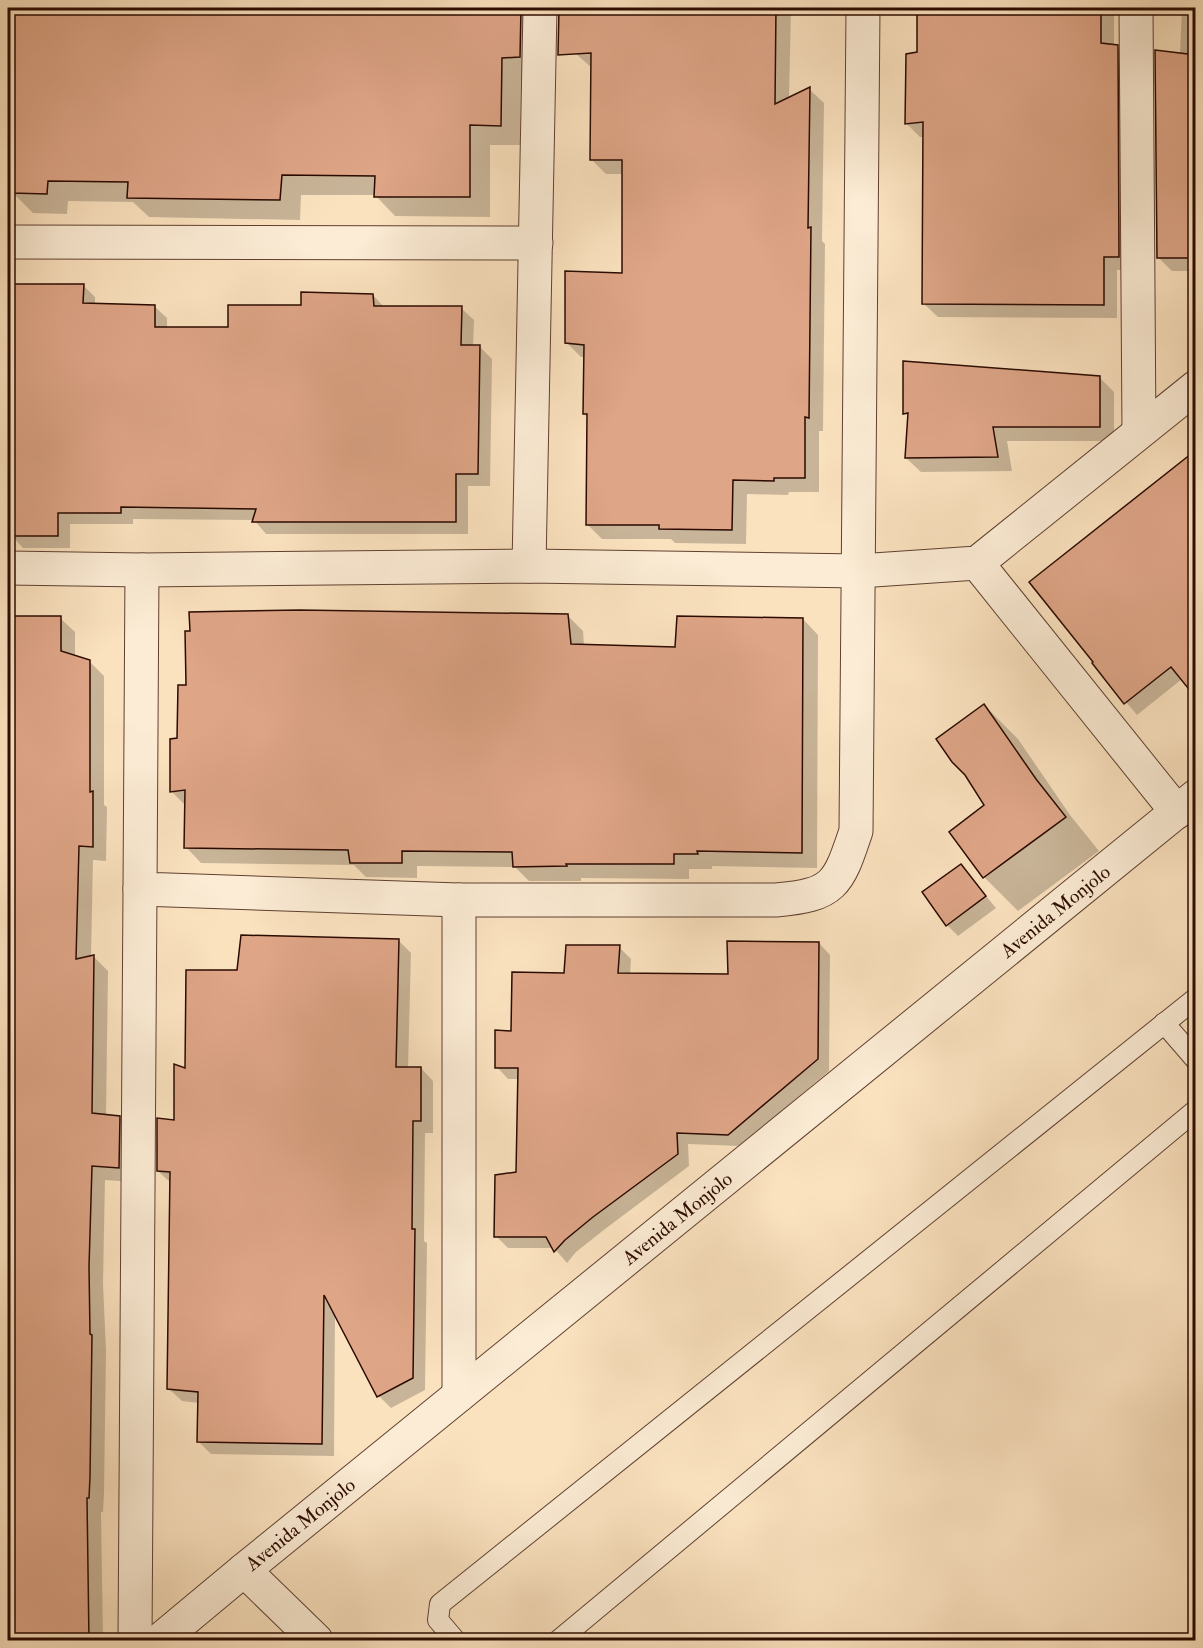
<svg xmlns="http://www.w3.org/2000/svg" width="1203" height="1648" font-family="'IM FELL Double Pica',serif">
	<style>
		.shadow { fill: #0003 }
		.building { fill: #dea587; stroke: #2b0a00; stroke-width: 1.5 }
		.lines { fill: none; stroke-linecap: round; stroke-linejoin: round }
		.service-casing { stroke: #5f4030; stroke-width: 22 }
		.minor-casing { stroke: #5f4030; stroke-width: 35 }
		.tertiary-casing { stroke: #5f4030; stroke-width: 35 }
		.service { stroke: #fcecd5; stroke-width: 20 }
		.minor { stroke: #fcecd5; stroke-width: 33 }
		.tertiary { stroke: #fcecd5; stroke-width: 33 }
		.labels { text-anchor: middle; stroke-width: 6; stroke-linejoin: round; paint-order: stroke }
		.street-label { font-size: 20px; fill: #2b0a00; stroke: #fcecd5 }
	</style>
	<rect width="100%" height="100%" fill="#fbe2bf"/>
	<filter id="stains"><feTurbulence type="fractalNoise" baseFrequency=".00333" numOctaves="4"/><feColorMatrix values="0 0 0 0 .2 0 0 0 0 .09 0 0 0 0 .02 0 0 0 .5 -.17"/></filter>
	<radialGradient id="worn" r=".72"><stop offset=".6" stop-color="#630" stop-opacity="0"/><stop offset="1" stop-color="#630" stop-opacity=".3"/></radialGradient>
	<!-- shadow -->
	<g class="shadow">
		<path d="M86,8H528L540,77L521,78L520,145H490V217L395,216L375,195H301L300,220L149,217L133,202L68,201L67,214L33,213L13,193L84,108Z"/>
		<path d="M577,8H791L789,99L809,89L824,103L822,241L825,244L823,431H819V492H789L788,495L747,494L746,544L675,543L671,539H602L587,524L589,418L584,414L585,357H581L566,342L623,274L624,174H606L591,159L592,68L576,54Z"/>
		<path d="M919,8H1114V46L1117,47L1131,60L1132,270H1117V318L938,317L924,304V137H920L907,124L919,53Z"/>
		<path d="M1182,8H1196V271H1172L1158,257L1180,54Z"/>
		<path d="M83,285L95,297V304L154,306L167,318V329H229L302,306L373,295L385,308H461L474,320L473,347H480L492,359L490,486H468V534H266L254,520L133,519V524H70V548H23L11,535L12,522H8V459H13Z"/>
		<path d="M1099,377L1114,392V441H1007L1012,471L921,472L906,458L909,417L905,413Z"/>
		<path d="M1196,452L1182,679L1137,715L1094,664Z"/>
		<path d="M8,616L60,618L75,632V657L89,661L104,676V805L107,807L106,861L93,860L91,957L93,956L108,971L106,1116L119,1117L134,1132L133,1182L105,1180L103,1283L106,1351L104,1493L103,1512H101L103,1640H8Z"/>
		<path d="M568,616L583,631L584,646L677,648L803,619L818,635L817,868L712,866V869H689V879L581,878V881H529L515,867L417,866V878L366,877L354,865L201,863L186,847L187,807L171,791Z"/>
		<path d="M984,705L1018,739L1070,815L1099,851L1018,911L984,877L951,832L986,806Z"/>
		<path d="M961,866L996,908L958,936L947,925Z"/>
		<path d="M398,940L411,953L408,1068H421L433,1081V1133H425L424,1241L427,1243L425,1390L391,1408L379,1396L335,1314L334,1456L211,1454L199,1442V1403L182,1401L169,1389L171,1183L158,1171L175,1121L187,1070L238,972Z"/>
		<path d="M819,943L830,955L829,1071L740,1146L688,1144L689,1166L605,1229L576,1252L567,1263L554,1248H508L496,1236L518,1174L520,1079H508L497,1067L512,1032L566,974L619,947L631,959L630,975L730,976Z"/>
	</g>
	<!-- building -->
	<g class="building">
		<path d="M8,8H521L520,57L502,58L501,126L470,125V197H374L375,176L282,175L280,200L127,198L128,182L48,181L47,194L11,193V121H8Z"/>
		<path d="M559,8H776L775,104L810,87L808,228L811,227L809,418L805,417V478H774V481L733,480L732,530L659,529V525H586L587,414H583L584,345L565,343V271L622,273V160H590L591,53L558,55Z"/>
		<path d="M917,8H1101V43L1118,45L1119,257H1104V305L922,304L923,122L905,124L906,54L917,52Z"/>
		<path d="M1155,50L1196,55V258H1157Z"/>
		<path d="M10,284H84L83,303L155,305V327H228V305H301V292L373,294L374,306H462L461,345H480L478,474H456V522H252L256,509L121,507V513H58V536H9L8,302H10Z"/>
		<path d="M903,361L1100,376V427H993L998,457L905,458L908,413L903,414Z"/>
		<path d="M1196,450V698L1171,667L1124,704L1092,663L1093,662L1029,582Z"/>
		<path d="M299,610L568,614L571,644L675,647L677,616L803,618L802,853L697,851L698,854H674V864H566L567,866L513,867L512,852L402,851V863H350L348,850L184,848L185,790L170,792V739L177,738L178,685H186L185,631H190L189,612Z"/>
		<path d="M8,616H61V651L90,660V792L93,791V847L79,846L76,959L94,955L92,1113L120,1116L119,1168L92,1166L89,1267L90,1334L92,1335L90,1477L89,1498H87L89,1641H8Z"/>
		<path d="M984,704L1036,779L1066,817L983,878L949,832L984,805L965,775L952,762L936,739Z"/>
		<path d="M961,864L986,896L946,926L922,892Z"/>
		<path d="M241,935L399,939L396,1067H421V1121H413L412,1229H415L413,1378L377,1397L324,1295L322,1444L197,1442L198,1392L167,1389L170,1172L157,1171V1118L174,1120V1064L185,1068L186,970H237Z"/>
		<path d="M727,941L819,942L818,1059L728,1135L677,1133L678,1154L593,1217L565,1240L554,1252L546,1237H494L495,1175L516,1172L518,1068H495V1030L511,1031L512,972L564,973L566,945H620L618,973L728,974Z"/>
	</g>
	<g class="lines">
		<defs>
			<g id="service">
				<path d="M1164,1023L1196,1060"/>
				<path d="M455,1640L438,1620L440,1604L1196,998"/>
				<path d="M559,1640L1196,1110"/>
			</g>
			<g id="minor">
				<path d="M1136,8L1139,432"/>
				<path d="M8,242L536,243"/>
				<path d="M977,563L1177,812"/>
				<path d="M529,566L540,8"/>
				<path d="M8,568L142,570L529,566L859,571L977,563L1196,387"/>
				<path d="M142,570L140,889L459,900H776C834,895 838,885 856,831L863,8"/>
				<path d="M459,1395V900"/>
				<path d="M244,1570L316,1640"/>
				<path d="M135,1640L140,889"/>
			</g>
			<path id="tertiary" d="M160,1640L244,1570L1196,796"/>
		</defs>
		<!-- service casing -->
		<use href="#service" class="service-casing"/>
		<!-- minor casing -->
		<use href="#minor" class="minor-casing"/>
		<!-- tertiary casing -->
		<use href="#tertiary" class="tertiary-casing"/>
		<!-- service -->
		<use href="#service" class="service"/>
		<!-- minor -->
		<use href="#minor" class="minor"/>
		<!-- tertiary -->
		<use href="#tertiary" class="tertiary"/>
	</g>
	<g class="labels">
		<!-- street labels -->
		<g class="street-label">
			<text transform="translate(1055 911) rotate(-39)" y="7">Avenida Monjolo</text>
			<text transform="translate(677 1218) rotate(-39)" y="7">Avenida Monjolo</text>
			<text transform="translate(300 1524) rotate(-39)" y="7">Avenida Monjolo</text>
		</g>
	</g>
	<!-- margin -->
	<rect width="1203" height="1648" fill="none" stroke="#fbe2bf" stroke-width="30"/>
	<rect x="9" y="9" width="1185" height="1630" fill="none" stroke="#2b0a00" stroke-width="3"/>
	<rect x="15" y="15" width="1173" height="1618" fill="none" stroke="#2b0a00" stroke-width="1.5"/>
	<rect width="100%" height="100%" filter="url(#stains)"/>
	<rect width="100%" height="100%" fill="url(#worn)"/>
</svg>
